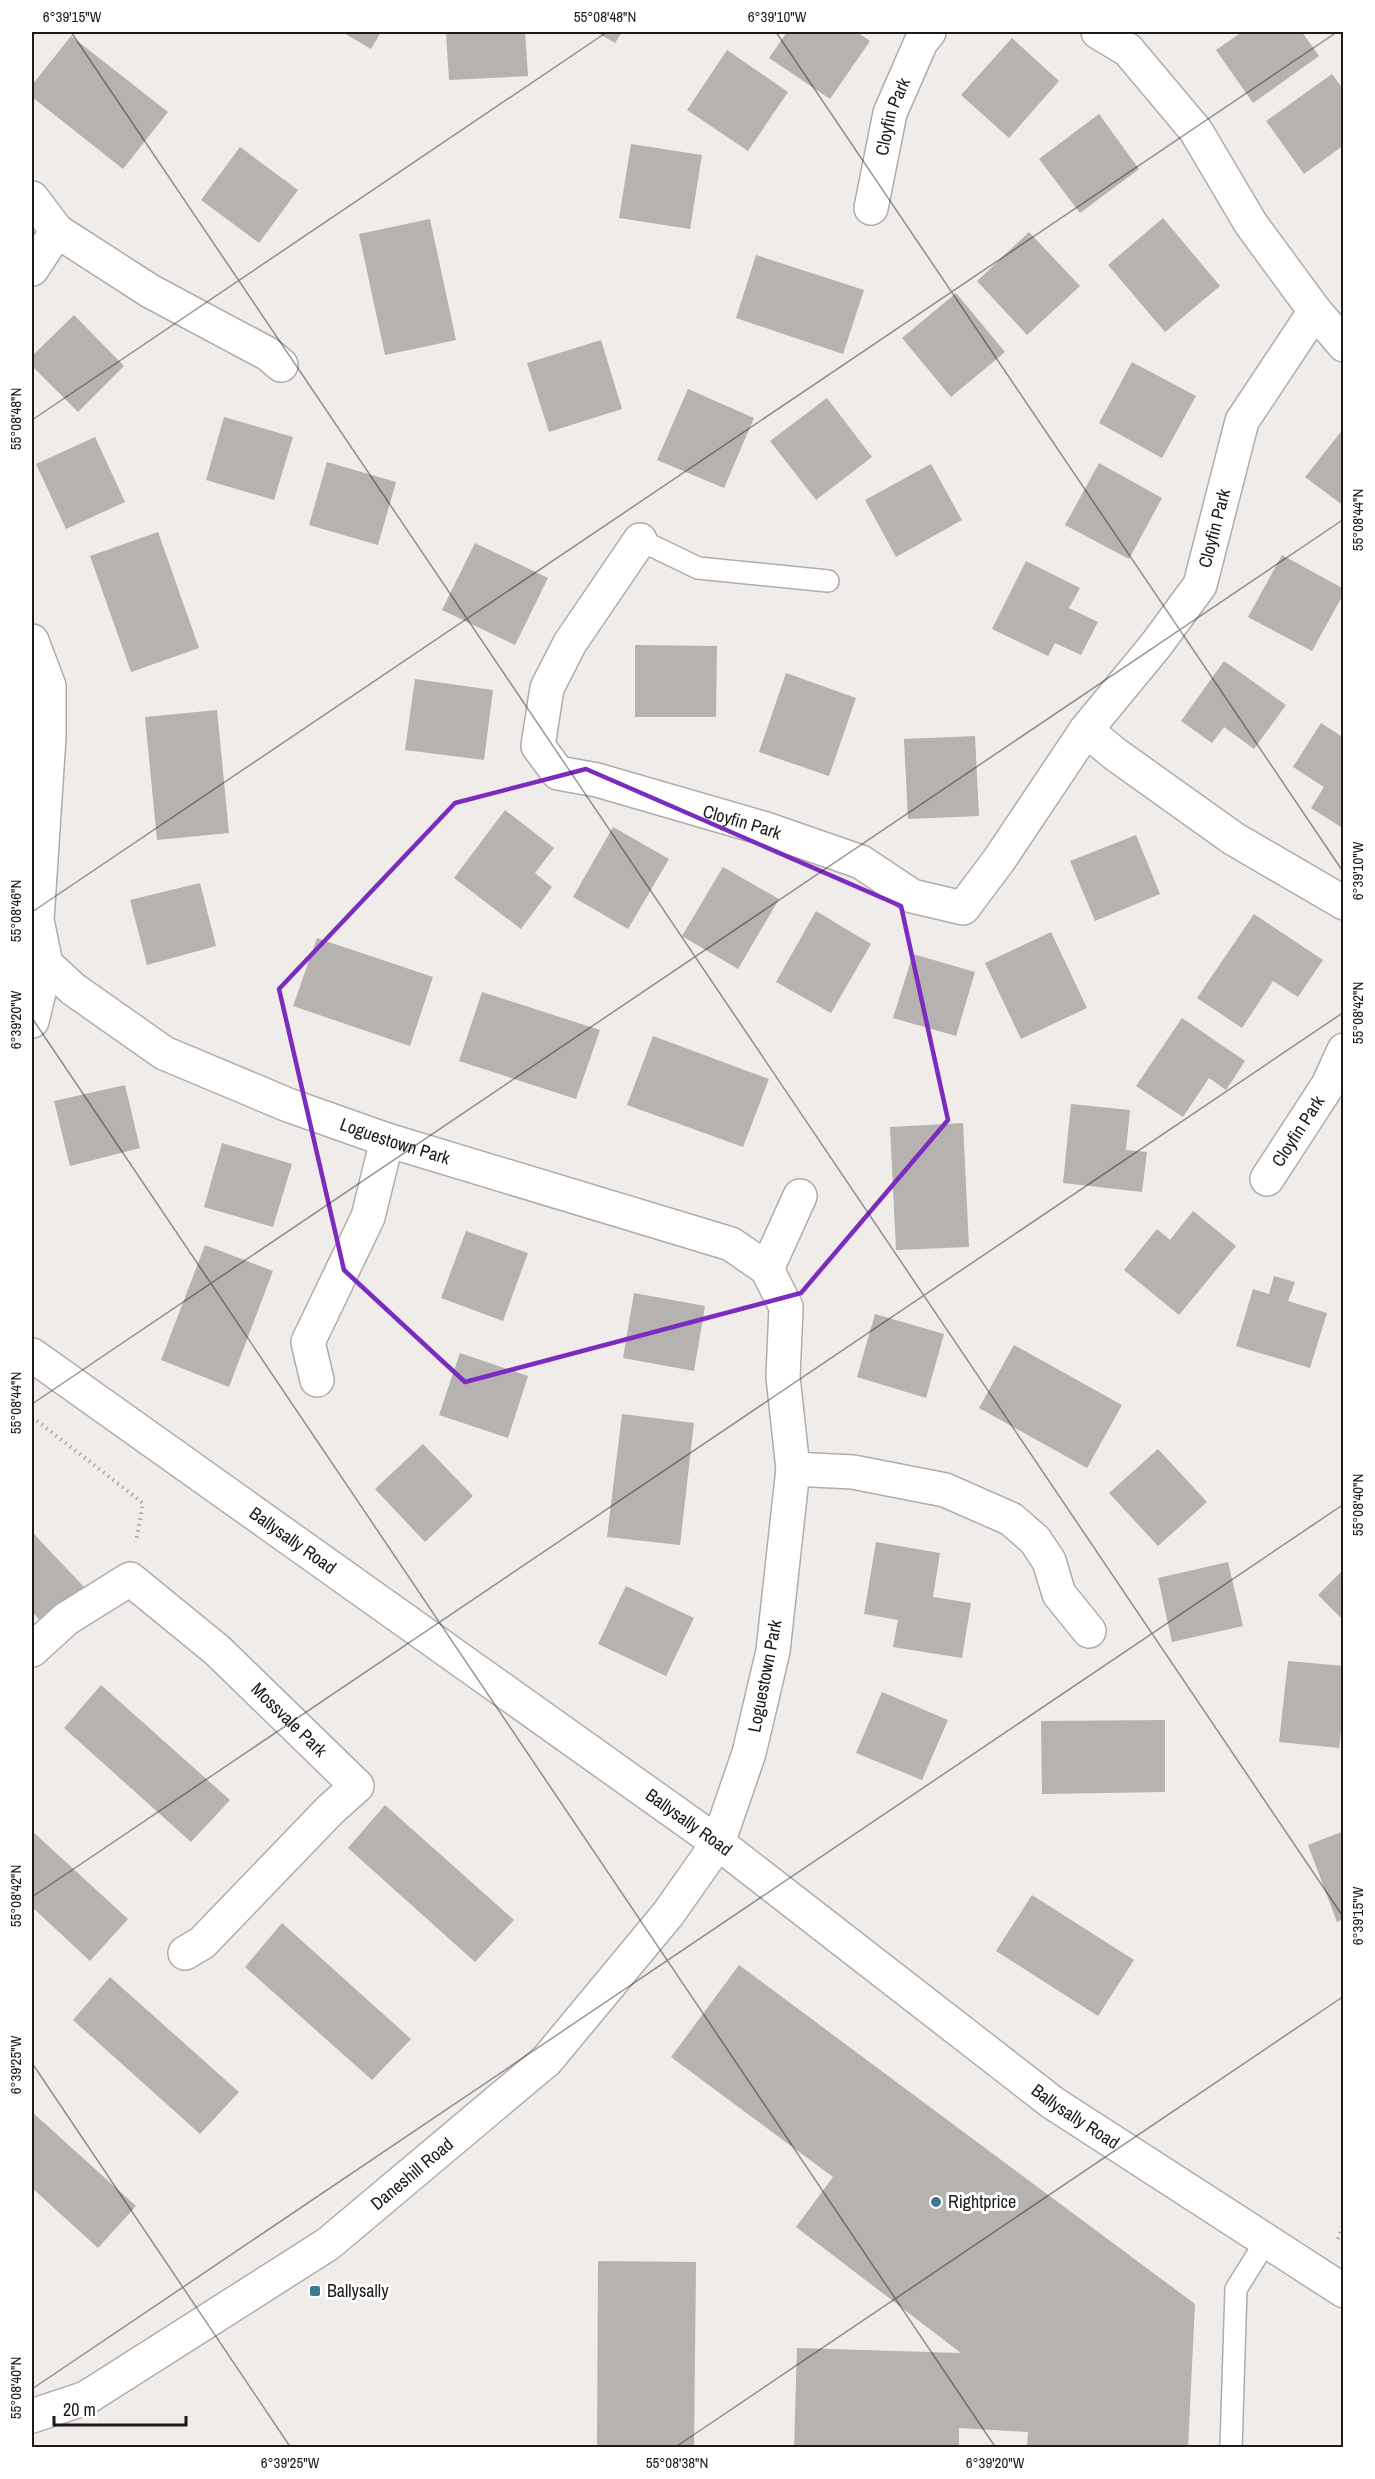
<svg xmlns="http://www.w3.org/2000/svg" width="1375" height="2479" font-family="'Archivo Narrow',sans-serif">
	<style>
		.building { fill: #b5b2b0 }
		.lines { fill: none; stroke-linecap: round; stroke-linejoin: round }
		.service-casing { stroke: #b0acab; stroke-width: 24 }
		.minor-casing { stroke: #b0acab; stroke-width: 36 }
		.path { stroke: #aaa7a5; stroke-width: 4; stroke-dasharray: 1.5 4.5; stroke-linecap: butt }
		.service { stroke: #fff; stroke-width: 21 }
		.minor { stroke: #fff; stroke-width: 33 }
		.marked { fill: none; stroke: #7b2cbf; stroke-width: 4.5; stroke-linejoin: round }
		.ticks { fill: none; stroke: #1c1a1a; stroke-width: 1.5; stroke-opacity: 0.45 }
		.poi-dot { fill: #3d7991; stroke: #fff; stroke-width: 2 }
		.labels { text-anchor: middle; stroke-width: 6; stroke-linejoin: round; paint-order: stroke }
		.street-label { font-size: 18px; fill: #1c1a1a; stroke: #fff }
		.poi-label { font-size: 18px; fill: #1c1a1a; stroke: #fff; text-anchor: start }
		.neatline { fill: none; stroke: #1c1a1a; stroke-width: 2 }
		.ticks-label { font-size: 15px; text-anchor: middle; fill: #1c1a1a }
	</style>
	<rect width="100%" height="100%" fill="#f0ecea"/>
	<!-- building -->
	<g class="building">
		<path d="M342,32H381L371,49Z"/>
		<path d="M446,32H525L528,76L449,80Z"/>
		<path d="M596,32H622L615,43Z"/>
		<path d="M787,32H857L870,41L830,99L769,58Z"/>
		<path d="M1242,32H1302L1319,56L1253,103L1216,50Z"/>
		<path d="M71,36L168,112L123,169L32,97V85Z"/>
		<path d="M1012,38L1059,81L1009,138L961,95Z"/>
		<path d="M727,50L788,92L748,151L687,110Z"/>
		<path d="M1332,74L1344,90V145L1304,174L1266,121Z"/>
		<path d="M1099,114L1139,169L1080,213L1039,159Z"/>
		<path d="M631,144L702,155L690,229L619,218Z"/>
		<path d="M240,147L298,190L259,243L201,200Z"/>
		<path d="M1163,218L1220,286L1165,332L1108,265Z"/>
		<path d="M430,219L456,340L385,355L359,234Z"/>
		<path d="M1029,232L1080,286L1027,335L977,281Z"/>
		<path d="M756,255L864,290L843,354L736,318Z"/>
		<path d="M956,293L1005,352L951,397L902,338Z"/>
		<path d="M74,315L124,366L78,412L32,366V356Z"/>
		<path d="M601,340L622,409L549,432L527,363Z"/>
		<path d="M1132,362L1196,396L1162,458L1099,423Z"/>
		<path d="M688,389L754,418L724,488L657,460Z"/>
		<path d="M827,398L872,457L816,500L770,441Z"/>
		<path d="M224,417L293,437L274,500L206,480Z"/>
		<path d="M1344,428V506L1305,477Z"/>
		<path d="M95,437L125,502L66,529L36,464Z"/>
		<path d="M327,462L396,482L378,545L309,525Z"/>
		<path d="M1099,463L1162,498L1129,559L1065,525Z"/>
		<path d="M931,464L962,520L896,557L865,500Z"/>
		<path d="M158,532L199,648L131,672L90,556Z"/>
		<path d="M475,543L548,578L515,645L442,610Z"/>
		<path d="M1282,555L1344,589V593L1312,651L1248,617Z"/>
		<path d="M1026,561L1080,588L1069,608L1098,622L1081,655L1055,643L1048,656L992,629Z"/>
		<path d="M635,645L717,646L716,717H635Z"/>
		<path d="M1224,661L1286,705L1254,749L1224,727L1212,743L1181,721Z"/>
		<path d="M786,673L856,698L829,776L759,752Z"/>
		<path d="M415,679L493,690L484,760L405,750Z"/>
		<path d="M217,710L229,833L157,840L145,717Z"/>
		<path d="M1321,723L1344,738V829L1311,808L1324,787L1293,767Z"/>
		<path d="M975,736L979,816L908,819L904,739Z"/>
		<path d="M505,810L554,848L535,873L552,887L521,929L454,878Z"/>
		<path d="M613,827L669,859L628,929L573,897Z"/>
		<path d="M1136,835L1160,894L1095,921L1070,861Z"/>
		<path d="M723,867L779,899L738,969L682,936Z"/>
		<path d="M200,883L216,946L147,965L130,900Z"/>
		<path d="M816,911L871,944L831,1013L776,982Z"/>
		<path d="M1254,914L1323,960L1298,997L1273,981L1242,1028L1197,998Z"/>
		<path d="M1051,932L1087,1008L1021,1039L985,963Z"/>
		<path d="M317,938L433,977L410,1046L293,1006Z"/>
		<path d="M913,954L975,972L956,1036L893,1018Z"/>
		<path d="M482,992L600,1030L576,1099L459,1061Z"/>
		<path d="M1182,1018L1245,1061L1226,1090L1209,1078L1183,1117L1136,1086Z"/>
		<path d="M653,1036L769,1079L743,1147L627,1105Z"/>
		<path d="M125,1085L140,1148L70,1166L54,1101Z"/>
		<path d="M1071,1104L1130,1110L1126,1150L1147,1152L1142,1192L1063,1183Z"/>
		<path d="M963,1123L969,1247L896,1250L890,1127Z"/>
		<path d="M222,1143L292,1164L273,1227L204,1207Z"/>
		<path d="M1193,1211L1236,1246L1179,1315L1124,1270L1157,1229L1170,1240Z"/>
		<path d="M466,1231L528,1253L503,1321L441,1298Z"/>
		<path d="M205,1245L273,1271L229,1387L161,1360Z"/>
		<path d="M1274,1276L1295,1282L1288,1301L1327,1313L1310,1368L1236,1346L1253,1289L1269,1294Z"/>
		<path d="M634,1293L705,1306L694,1371L623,1358Z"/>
		<path d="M875,1314L944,1334L926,1398L857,1377Z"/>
		<path d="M1014,1345L1122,1405L1087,1468L979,1408Z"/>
		<path d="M460,1353L528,1376L508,1438L439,1415Z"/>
		<path d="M622,1414L694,1423L680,1545L607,1537Z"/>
		<path d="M423,1444L473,1496L425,1542L375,1489Z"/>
		<path d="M1158,1449L1207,1502L1158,1546L1109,1493Z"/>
		<path d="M32,1532L85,1588L47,1628L32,1612Z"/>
		<path d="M876,1542L940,1553L933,1597L971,1603L962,1658L893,1647L898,1620L864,1614Z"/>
		<path d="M1228,1562L1243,1626L1172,1642L1158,1578Z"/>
		<path d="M1344,1569V1621L1318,1595Z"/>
		<path d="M626,1586L694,1618L666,1676L598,1644Z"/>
		<path d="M1288,1661L1344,1666V1706L1339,1748L1279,1742Z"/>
		<path d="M101,1685L230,1800L191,1842L64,1728Z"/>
		<path d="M882,1692L948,1720L922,1780L856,1753Z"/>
		<path d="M1165,1720V1792L1042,1794L1041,1721Z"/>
		<path d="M385,1805L514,1920L475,1962L348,1848Z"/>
		<path d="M32,1831L128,1919L90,1961L32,1907Z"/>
		<path d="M1344,1831V1919L1337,1922L1308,1845Z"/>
		<path d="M1032,1895L1134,1960L1098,2016L996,1951Z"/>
		<path d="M282,1923L411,2039L372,2080L245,1967Z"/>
		<path d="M739,1965L1195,2304L1188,2448H1027L1028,2432L959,2428V2448H794L797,2348L961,2353L796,2227L833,2177L671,2057Z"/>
		<path d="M110,1977L239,2092L200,2134L73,2020Z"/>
		<path d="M32,2112L136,2206L98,2248L32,2188Z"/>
		<path d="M598,2261L696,2262L694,2448H597Z"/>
	</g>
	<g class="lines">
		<defs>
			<g id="service">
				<path d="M640,540L698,568L828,581"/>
				<path d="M1231,2448L1236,2289L1266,2241"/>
			</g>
			<g id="minor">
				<path d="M1098,32L1128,50L1196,131L1251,224L1315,311"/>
				<path d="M32,198L57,231L32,269"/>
				<path id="s1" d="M871,208L890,113L921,42L929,32"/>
				<path d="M57,231L150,291L268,354L281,365"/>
				<path id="s2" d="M640,540L570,643L547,688L538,746L558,773L597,780L766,829L861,862L912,896L963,908L999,860L1086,730L1115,754L1234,839L1344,903"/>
				<path id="s3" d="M32,641L49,686V737L37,920L46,964L73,989L164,1053L288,1105L387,1140L731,1244L767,1269L786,1307L783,1377L793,1469L773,1651L749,1753L718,1843L668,1914L547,2060L328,2244L86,2398L32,2416"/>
				<path id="s4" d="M1086,730L1156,645L1200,585L1242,421L1315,311L1344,345"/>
				<path d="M32,1021L46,964"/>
				<path id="s5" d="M1267,1179L1328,1085L1344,1050"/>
				<path d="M767,1269L800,1196"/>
				<path id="s6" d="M32,1355L718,1843L1053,2103L1344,2291"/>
				<path d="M317,1380L308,1342L368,1217L387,1140"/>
				<path d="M793,1469L853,1472L945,1490L1011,1519L1035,1540L1049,1561L1059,1594L1089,1631"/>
				<path id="s7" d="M32,1650L66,1619L130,1579L217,1650L357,1786L330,1810L202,1943L185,1953"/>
			</g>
		</defs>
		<!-- service casing -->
		<use href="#service" class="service-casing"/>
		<!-- minor casing -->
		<use href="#minor" class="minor-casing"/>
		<!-- path -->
		<g class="path">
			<path d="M32,1417L143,1503L136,1542"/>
			<path d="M1338,2239L1344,2223"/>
		</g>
		<!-- service -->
		<use href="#service" class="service"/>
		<!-- minor -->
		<use href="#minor" class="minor"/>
	</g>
	<!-- marked area -->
	<path class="marked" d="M586,769L901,906L948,1120L801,1293L465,1382L344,1270L279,989L455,803Z"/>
	<!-- ticks -->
	<path class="ticks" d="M71,32L1344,1918M776,32L1344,873M32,420L607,32M32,912L1337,32M32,1018L996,2448M32,1404L1344,519M32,1897L1344,1012M32,2063L291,2448M32,2389L1344,1504M674,2448L1344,1996"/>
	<!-- markers -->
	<g class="poi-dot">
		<circle cx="936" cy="2202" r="6"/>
		<rect x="309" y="2285" width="12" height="12" rx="3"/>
	</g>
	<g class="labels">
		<!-- street labels -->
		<g class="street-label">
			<text dy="6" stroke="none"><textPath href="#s1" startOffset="94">Cloyfin Park</textPath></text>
			<text dy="6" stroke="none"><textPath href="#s4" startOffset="243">Cloyfin Park</textPath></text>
			<text dy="6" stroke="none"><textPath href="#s2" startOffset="458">Cloyfin Park</textPath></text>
			<text dy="6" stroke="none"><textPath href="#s5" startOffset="57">Cloyfin Park</textPath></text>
			<text dy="6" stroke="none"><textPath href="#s3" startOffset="723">Loguestown Park</textPath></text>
			<text dy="6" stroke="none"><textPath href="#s6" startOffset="320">Ballysally Road</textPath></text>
			<text transform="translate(765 1676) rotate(-79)" y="6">Loguestown Park</text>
			<text dy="6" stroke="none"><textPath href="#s7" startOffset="334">Mossvale Park</textPath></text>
			<text dy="6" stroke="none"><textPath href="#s6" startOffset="806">Ballysally Road</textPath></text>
			<text dy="6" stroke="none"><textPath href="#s6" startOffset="1292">Ballysally Road</textPath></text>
			<text transform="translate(412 2174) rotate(-40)" y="6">Daneshill Road</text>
		</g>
		<!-- poi labels -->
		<g class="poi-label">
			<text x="948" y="2208">Rightprice</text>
			<text x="327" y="2297">Ballysally</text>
		</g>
	</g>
	<!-- border -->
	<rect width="1375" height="2479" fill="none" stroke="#ffffff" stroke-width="66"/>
	<!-- scale -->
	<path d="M54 2416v9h132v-9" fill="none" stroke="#1c1a1a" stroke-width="3"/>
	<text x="63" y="2416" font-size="18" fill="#1c1a1a" stroke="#ffffff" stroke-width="4.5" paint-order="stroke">20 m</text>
	<rect x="33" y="33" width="1309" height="2413" class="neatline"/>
	<g class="ticks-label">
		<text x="72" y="22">6°39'15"W</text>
		<text x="605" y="22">55°08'48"N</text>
		<text x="777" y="22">6°39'10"W</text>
		<text transform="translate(16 419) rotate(-90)" y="5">55°08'48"N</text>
		<text transform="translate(1358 520) rotate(-90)" y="5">55°08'44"N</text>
		<text transform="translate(1358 871) rotate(-90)" y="5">6°39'10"W</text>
		<text transform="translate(16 911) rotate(-90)" y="5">55°08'46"N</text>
		<text transform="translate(1358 1013) rotate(-90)" y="5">55°08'42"N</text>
		<text transform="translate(16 1020) rotate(-90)" y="5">6°39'20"W</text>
		<text transform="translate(16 1403) rotate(-90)" y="5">55°08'44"N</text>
		<text transform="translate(1358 1505) rotate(-90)" y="5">55°08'40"N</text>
		<text transform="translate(16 1896) rotate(-90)" y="5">55°08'42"N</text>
		<text transform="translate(1358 1916) rotate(-90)" y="5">6°39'15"W</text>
		<text transform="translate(16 2065) rotate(-90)" y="5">6°39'25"W</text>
		<text transform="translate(16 2388) rotate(-90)" y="5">55°08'40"N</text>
		<text x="290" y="2468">6°39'25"W</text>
		<text x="677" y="2468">55°08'38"N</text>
		<text x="995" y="2468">6°39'20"W</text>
	</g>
</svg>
